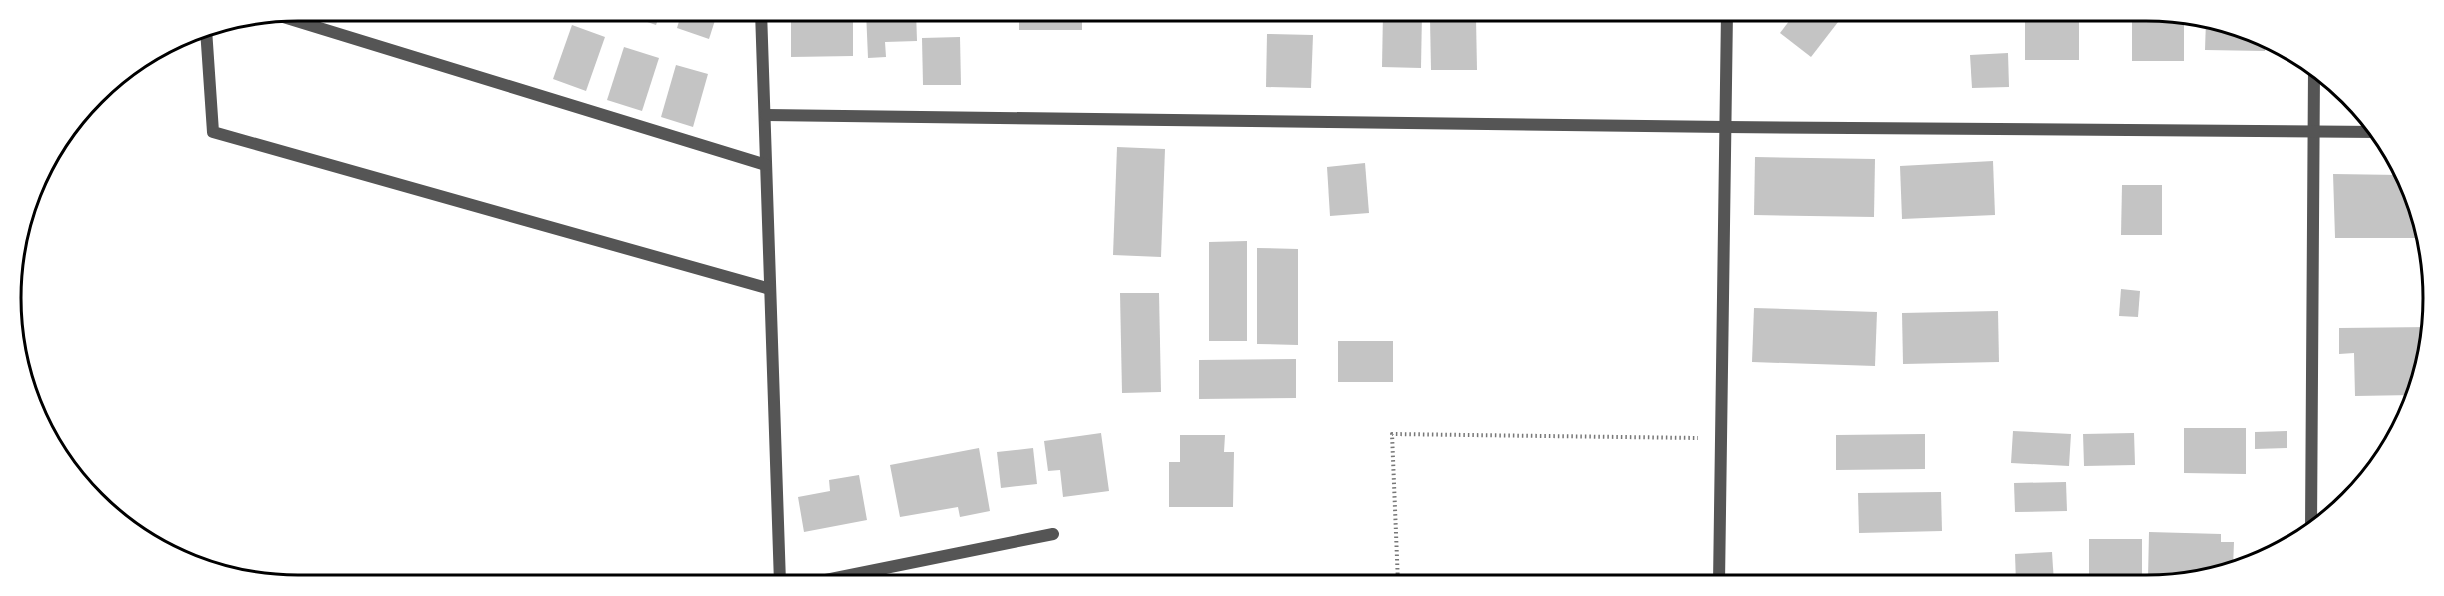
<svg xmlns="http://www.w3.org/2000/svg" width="2444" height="596" font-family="'Nunito Sans',sans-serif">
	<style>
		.building { fill: #c4c4c4 }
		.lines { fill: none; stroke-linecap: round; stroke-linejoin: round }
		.path { stroke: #777; stroke-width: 4; stroke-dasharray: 1.5 3; stroke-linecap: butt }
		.minor { stroke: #555; stroke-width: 12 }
		.tertiary { stroke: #555; stroke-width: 12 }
		.rim { fill: none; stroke: #000; stroke-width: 3 }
	</style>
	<rect width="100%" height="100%" fill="#fff"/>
	<!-- building -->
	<g class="building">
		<path d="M625,11H661L656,25L624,14Z"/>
		<path d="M682,11H718L709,39L677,28Z"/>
		<path d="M791,11H853V56L791,57Z"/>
		<path d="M866,11H916L917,41L885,42L886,57L868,58Z"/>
		<path d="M1019,11L1082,12V30H1019Z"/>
		<path d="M1383,12H1422L1421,68L1382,67Z"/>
		<path d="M1594,12H1690V18L1594,14Z"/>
		<path d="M1796,12L1845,13L1811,57L1780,33Z"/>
		<path d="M2079,16V60H2025V17Z"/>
		<path d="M1476,18L1477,70H1431L1430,19Z"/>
		<rect x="2132" y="19" width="52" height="42"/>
		<path d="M2206,20L2266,41L2265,51L2205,50Z"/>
		<path d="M572,25L605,37L586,91L553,79Z"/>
		<path d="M1267,34L1313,35L1311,88L1266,87Z"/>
		<path d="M960,37L961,85H923L922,38Z"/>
		<path d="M624,47L659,58L642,111L607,100Z"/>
		<path d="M2008,53L2009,87L1972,88L1970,55Z"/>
		<path d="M676,65L708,74L693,127L661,117Z"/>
		<path d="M1117,147L1165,149L1161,257L1113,255Z"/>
		<path d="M1755,157L1875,159L1874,217L1754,215Z"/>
		<path d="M1993,161L1995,215L1902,219L1900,166Z"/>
		<path d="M1365,163L1369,213L1330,216L1327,167Z"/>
		<path d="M2333,174L2400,175L2424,224L2425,238H2335Z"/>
		<path d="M2122,185H2162V235H2121Z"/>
		<path d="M1247,241V341H1209V242Z"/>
		<path d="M1257,248L1298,249V345L1257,344Z"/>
		<path d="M2121,289L2140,291L2138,317L2119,316Z"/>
		<path d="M1120,293H1159L1161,392L1122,393Z"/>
		<path d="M1754,308L1877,312L1875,366L1752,362Z"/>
		<path d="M1998,311L1999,362L1903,364L1902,313Z"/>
		<path d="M2430,327L2431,336L2413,395L2355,396L2354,353L2339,354V328Z"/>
		<rect x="1338" y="341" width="55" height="41"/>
		<path d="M1296,359V398L1199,399V360Z"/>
		<path d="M2184,428H2246V474L2184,473Z"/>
		<path d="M2013,431L2071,434L2069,466L2011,463Z"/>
		<path d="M2287,431V448L2255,449V432Z"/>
		<path d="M1101,433L1109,491L1063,497L1060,470L1048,471L1044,441Z"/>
		<path d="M2134,433L2135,465L2084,466L2083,434Z"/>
		<path d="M1925,434V469L1836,470V435Z"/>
		<path d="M1180,435H1225L1224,452H1234L1233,507H1169V462H1180Z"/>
		<path d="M979,448L990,511L960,517L958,507L900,517L890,465Z"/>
		<path d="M1033,448L1037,484L1001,488L997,452Z"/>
		<path d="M859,475L867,520L804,532L798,497L830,491L829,480Z"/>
		<path d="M2066,482L2067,511L2015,512L2014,483Z"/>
		<path d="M1941,492L1942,531L1859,533L1858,493Z"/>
		<path d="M2149,532L2221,534V542H2234L2233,568L2226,570H2206V576L2194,580L2148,578Z"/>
		<rect x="2089" y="539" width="53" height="38"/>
		<path d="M2052,552L2054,583H2016L2015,554Z"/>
		<path d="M1926,577V583H1865V581Z"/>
	</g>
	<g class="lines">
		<!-- path -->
		<path class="path" d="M1398,583L1392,434L1698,438"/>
		<!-- minor -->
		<g class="minor">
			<path d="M761,11L780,583"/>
			<path d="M277,15L766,165"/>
			<path d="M206,29L213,132L770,289"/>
			<path d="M2311,529L2314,70"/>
			<path d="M811,583L1053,534"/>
		</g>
		<!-- tertiary -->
		<g class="tertiary">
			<path d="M766,115L1726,127L2378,132"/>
			<path d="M1719,583L1727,12"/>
		</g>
	</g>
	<!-- crop -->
	<path d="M0 0H2444V596H0ZM298 21H2146A277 277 0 0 1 2423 298V298A277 277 0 0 1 2146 575H298A277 277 0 0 1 21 298V298A277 277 0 0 1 298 21Z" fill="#fff" fill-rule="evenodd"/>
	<path class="rim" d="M298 21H2146A277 277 0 0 1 2423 298V298A277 277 0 0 1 2146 575H298A277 277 0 0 1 21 298V298A277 277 0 0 1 298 21Z"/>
</svg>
